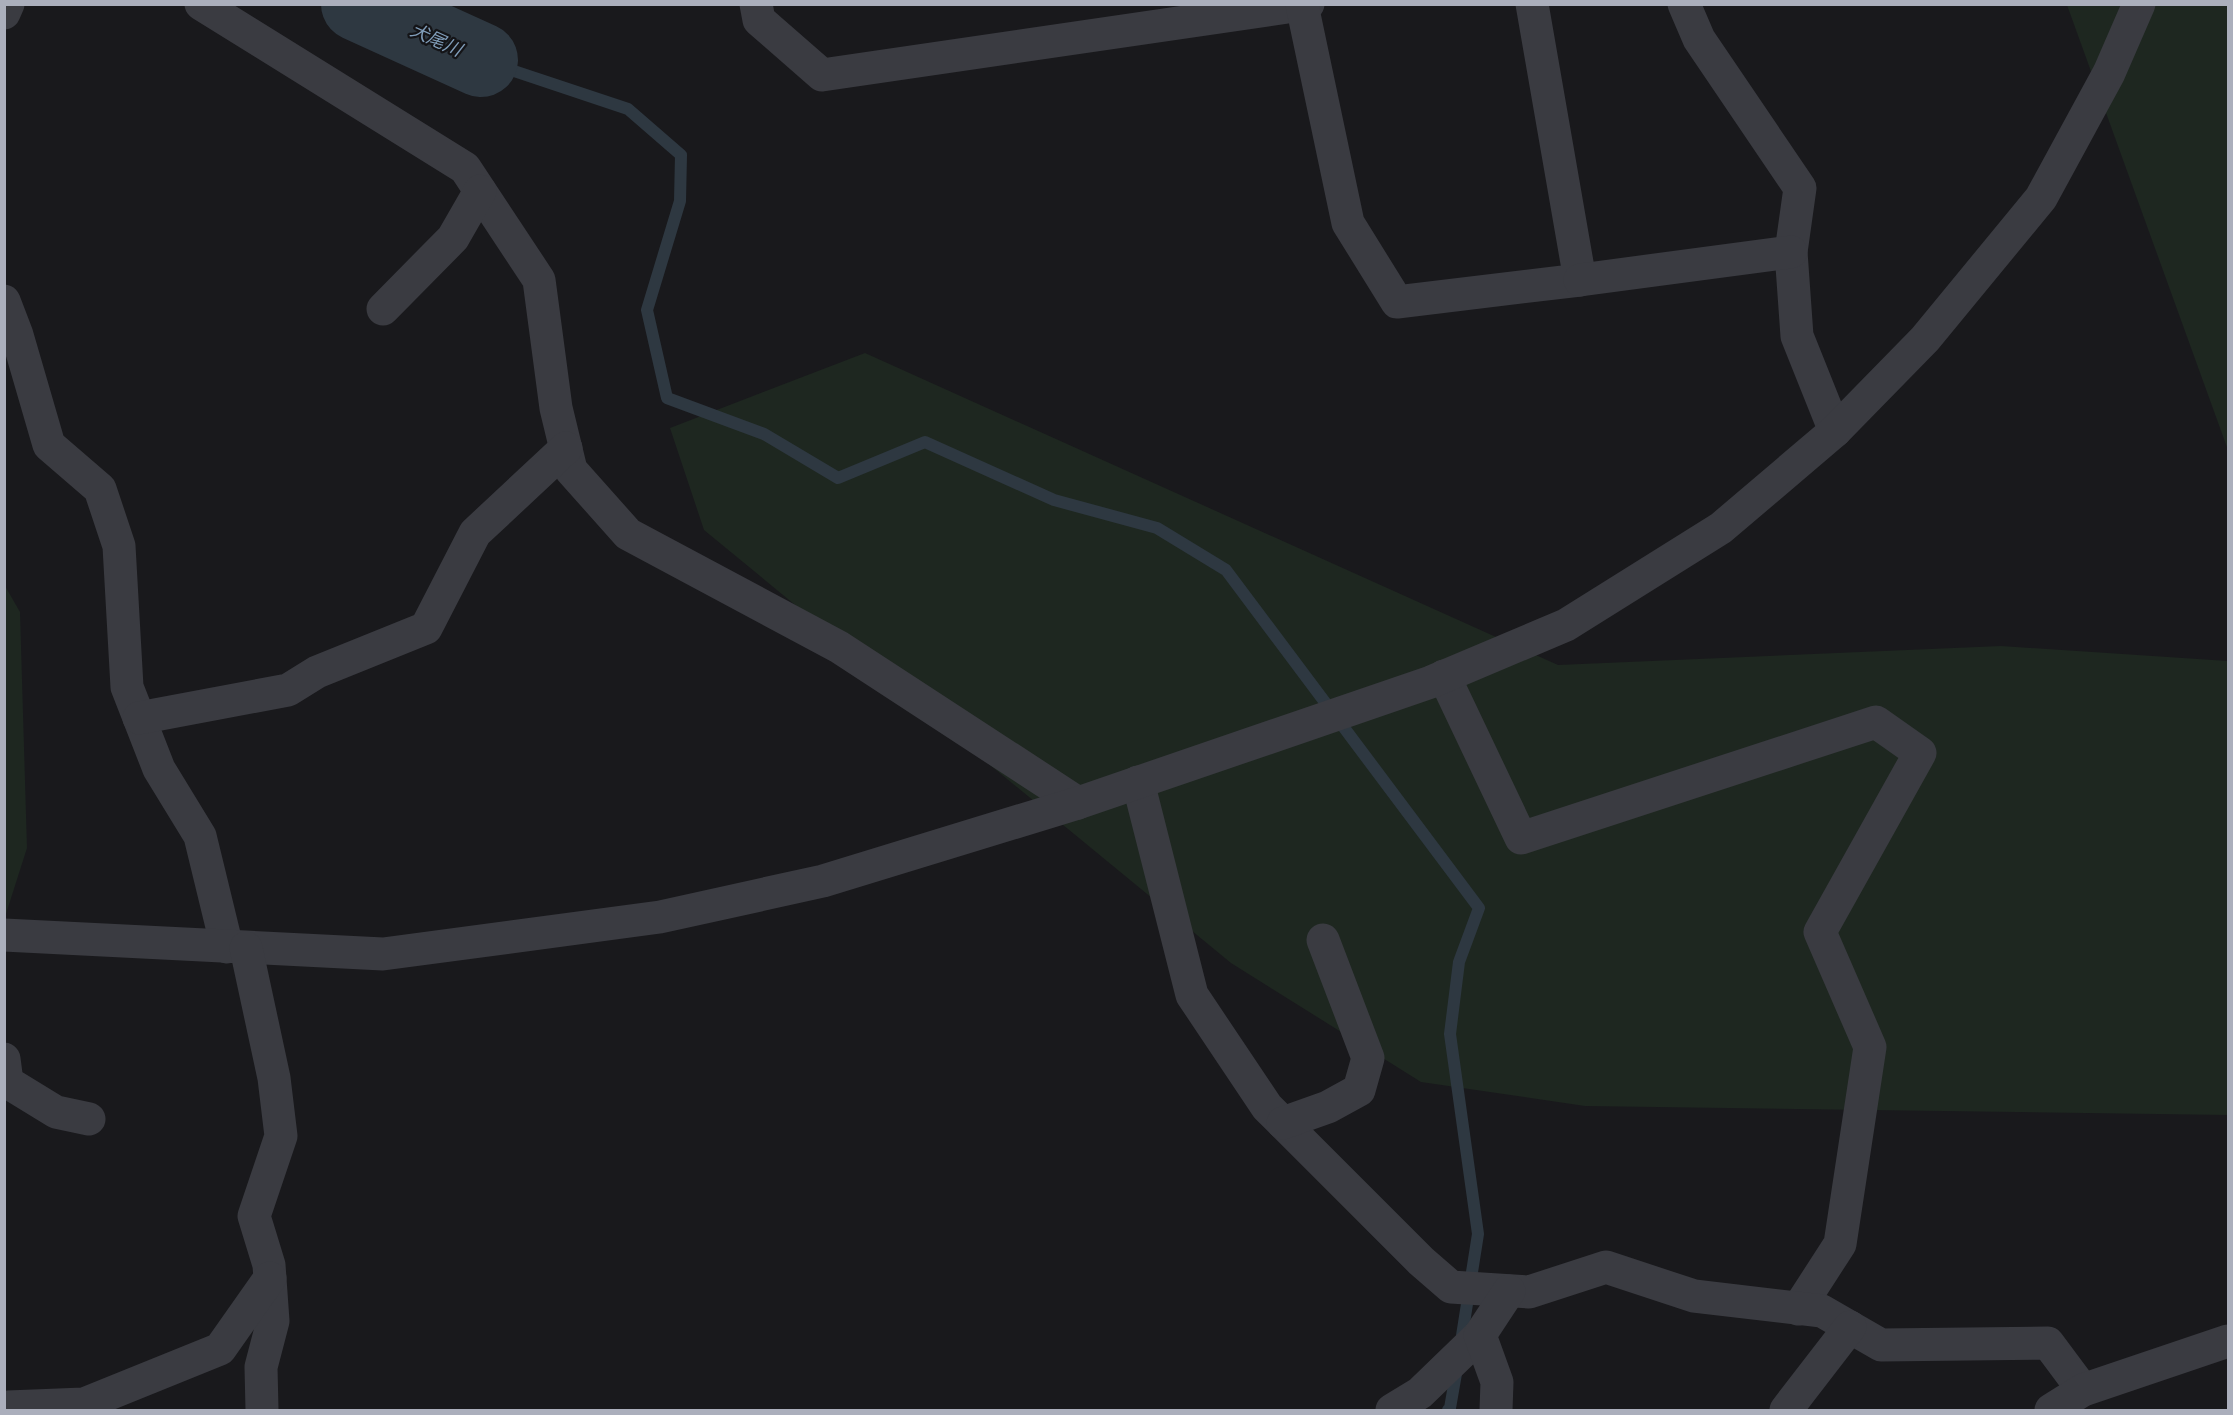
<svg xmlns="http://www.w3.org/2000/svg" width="2233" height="1415" font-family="Quicksand,'Noto Sans JP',sans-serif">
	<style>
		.green { fill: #1e2720 }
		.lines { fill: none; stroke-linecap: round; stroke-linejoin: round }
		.stream { stroke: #2e3841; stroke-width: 12 }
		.river { stroke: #2e3841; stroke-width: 74 }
		.minor { stroke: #3a3b41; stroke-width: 33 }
		.labels { text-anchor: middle; stroke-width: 4.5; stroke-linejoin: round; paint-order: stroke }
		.water-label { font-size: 18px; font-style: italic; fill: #809db9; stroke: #141417 }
	</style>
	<rect width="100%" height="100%" fill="#19191c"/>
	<!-- green -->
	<g class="green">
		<path d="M2067,5H2228V450Z"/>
		<path d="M865,353L1558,665L2001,646L2228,661V1115L1585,1106L1421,1082L1231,963L704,530L670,428Z"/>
		<path d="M5,586L20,612L27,848L5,917Z"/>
	</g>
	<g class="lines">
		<!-- stream -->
		<g class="stream">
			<path d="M481,60L628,109L681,155L680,201L647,310L667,398L764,434L838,478L925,442L1054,500L1157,528L1226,570L1479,908L1459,962L1450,1034L1478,1234L1461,1342"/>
			<path d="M1448,1410L1450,1408L1457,1368"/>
		</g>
		<!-- river -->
		<path class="river" d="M358,4L481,60"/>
		<!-- minor -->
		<g class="minor">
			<path d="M201,4L465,168L539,280L556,408L571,470L628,534L839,647L1078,803"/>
			<path d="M756,4L759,20L822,75L1308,4"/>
			<path d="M1684,4L1699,39L1800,188L1791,252L1797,336L1835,431"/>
			<path d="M1302,5L1348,223L1397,302L1580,280L1532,4"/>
			<path d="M4,13L8,4"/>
			<path d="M1580,280L1791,252"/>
			<path d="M4,301L17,335L49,445L100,489L119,546L127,687L159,769L200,836L227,947"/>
			<path d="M383,309L453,238L480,191"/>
			<path d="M1444,676L1521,838L1876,722L1920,753L1820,932L1870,1047L1840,1244L1798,1309"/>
			<path d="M139,718L288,690L317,672L426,628L475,533L566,448"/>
			<path d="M1138,782L1192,995L1267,1107L1421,1261L1451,1287L1529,1292L1606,1267L1694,1296L1822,1311L1881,1345L2048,1343L2083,1390"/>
			<path d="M4,935L383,954L660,917L823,881L1078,803L1431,682L1566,625L1721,528L1835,431L1925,339L2041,198L2109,73L2139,4"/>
			<path d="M246,948L274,1078L281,1136L254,1216L269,1265L273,1321L261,1367L262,1410"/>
			<path d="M4,1059L7,1082L56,1112L89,1119"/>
			<path d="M1283,1123L1328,1107L1359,1090L1368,1058L1323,940"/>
			<path d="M8,1407L84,1404L220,1349L270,1278"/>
			<path d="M1392,1410L1420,1393L1480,1335"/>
			<path d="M1496,1410L1497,1382L1480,1335L1509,1291"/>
			<path d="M1786,1410L1850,1327"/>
			<path d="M2051,1410L2083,1390L2228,1341"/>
		</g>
	</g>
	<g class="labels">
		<!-- water labels -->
		<g class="water-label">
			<text transform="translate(436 40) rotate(24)" y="6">犬尾川</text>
		</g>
	</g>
	<!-- border -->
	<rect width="2233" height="1415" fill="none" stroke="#abafbc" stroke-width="12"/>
</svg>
